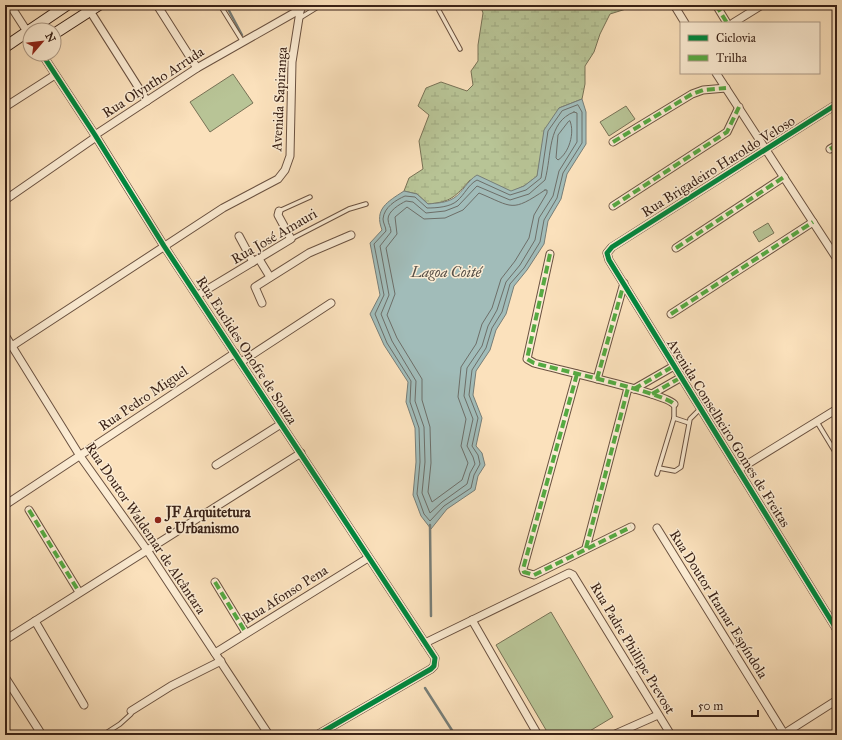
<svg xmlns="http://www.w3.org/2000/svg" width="842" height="740" font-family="'IM FELL Great Primer',serif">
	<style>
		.green { fill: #b8c496; stroke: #787256 }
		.wetland { fill: url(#wetland-marsh); stroke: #787256 }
		.water { fill: #a1bcb9; stroke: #777e78 }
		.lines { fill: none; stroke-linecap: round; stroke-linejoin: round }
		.shore { stroke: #6d6e68; stroke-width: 1 }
		.stream { stroke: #777e78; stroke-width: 2.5 }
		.lane-casing { stroke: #6a5140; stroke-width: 5.5 }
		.street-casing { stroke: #6a5140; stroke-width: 9 }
		.secondary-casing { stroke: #392116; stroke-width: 12 }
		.lane { stroke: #fcecd3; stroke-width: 3.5 }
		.street { stroke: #fcecd3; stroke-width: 7 }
		.secondary { stroke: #fcecd3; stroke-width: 10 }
		.quiet { stroke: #55aa42; stroke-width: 4; stroke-dasharray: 8 4; stroke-linecap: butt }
		.cycleway-casing { stroke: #fcecd3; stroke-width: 8 }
		.cycleway { stroke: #00873e; stroke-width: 5 }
		.poi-dot { fill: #8f2418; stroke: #fcecd3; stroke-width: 1.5 }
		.labels { text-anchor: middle; stroke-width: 3; stroke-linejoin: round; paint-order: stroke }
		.street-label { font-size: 14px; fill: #392116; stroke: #fcecd3 }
		.poi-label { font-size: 14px; font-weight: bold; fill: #392116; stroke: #fcecd3; text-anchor: start }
		.water-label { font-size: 15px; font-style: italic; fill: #585047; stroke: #fcecd3 }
	</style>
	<defs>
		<pattern id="wetland-marsh" width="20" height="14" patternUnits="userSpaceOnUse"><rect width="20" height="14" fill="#b8c496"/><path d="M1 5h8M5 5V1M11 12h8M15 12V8" fill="none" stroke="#9fa881"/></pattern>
	</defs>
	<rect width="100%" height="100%" fill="#fbe1bc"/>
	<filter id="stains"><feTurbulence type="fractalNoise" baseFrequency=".005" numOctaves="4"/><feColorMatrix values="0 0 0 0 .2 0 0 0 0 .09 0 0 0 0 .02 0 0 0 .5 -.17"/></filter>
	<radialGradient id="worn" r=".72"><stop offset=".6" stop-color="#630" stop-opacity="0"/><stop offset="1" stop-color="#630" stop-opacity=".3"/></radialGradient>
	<!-- green -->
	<g class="green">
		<path d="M233,74L253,103L210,132L190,102Z"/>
		<path d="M626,106L635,119L609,136L600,122Z"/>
		<path d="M768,223L774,233L759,242L753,232Z"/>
		<path d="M551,612L613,717L583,735H549L496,645Z"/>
	</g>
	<!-- wetland -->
	<path class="wetland" d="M480,5H630L626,9L610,14L600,34L594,52L585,66V84L582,99L559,108L541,156L537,177L524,186L511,192L495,185L470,180C455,197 451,202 428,204L417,194L404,191L409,178L423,169L419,141L429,115L418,106L426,88L441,82L467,91L473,85L471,71L478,61V45L483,13Z"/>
	<!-- water -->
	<path class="water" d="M582,99L586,112V144L567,174L561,199L548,221L544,244L527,270L514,286L506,314L496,330L490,350L476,371L473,395L482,418L476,446L482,453L485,465L478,476L475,490L447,509L431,529L421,516L413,495L416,462L415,428L406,402L408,382L384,345L370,314L380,295L370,243L382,230C374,209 387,202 404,191L417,194L428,204C437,203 446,203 454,198C463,192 467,181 477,175L511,191L524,186L537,176L544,130L559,108Z"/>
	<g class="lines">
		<!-- shore -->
		<g class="shore">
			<path d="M578,105L582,112V143L563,173L557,198L544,220L540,242L524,268L510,284L502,312L492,328L486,348L472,370L469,395L478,418L472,446L478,455L480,464L474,475L471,488L444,506L430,521L424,514L417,494L420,462L419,428L410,402L411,381L387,343L375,314L384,295L374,244L386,231C386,227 383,223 383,219C384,207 396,200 405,196L415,197L427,208C437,208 450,207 457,201C465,194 468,185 477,180L510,195L526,190L541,178L548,131L562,111Z"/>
			<path d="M574,112L577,113V142L559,171L553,196L539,218L535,240L520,265L506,282L497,310L488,326L482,346L467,368L464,396L473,419L467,446L473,457L475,464L470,473L467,484L442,502L430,513L422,493L425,462L424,427L415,401L416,381L392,341L381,314L389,295L380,246L391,232C391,227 388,224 388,219C388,211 400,204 406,201L413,202L426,213L445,211L458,206L477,186L510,200L529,194L545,180C552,155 547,122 574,112Z"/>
			<path d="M570,121C575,133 569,153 558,160L556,158L558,135L568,122Z"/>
			<path d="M545,190H547V193L534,215L529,238L515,261L501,279L492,308L482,324L476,344L461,367L458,397L466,419L461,446L468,463L462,480L432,502L428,492L431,463L430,427L422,400V379L397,338L387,315L395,294L386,248L397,234L395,217L407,207L424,219L445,218L463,210L479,193C513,207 511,213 545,190Z"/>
		</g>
		<!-- stream -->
		<g class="stream">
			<path d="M226,5L242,35"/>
			<path d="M430,525L431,616"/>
			<path d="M425,688L455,735"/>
		</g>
		<defs>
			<g id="lane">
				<path d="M220,5L243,42"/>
				<path d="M436,5L460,49"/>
				<path d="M300,18L321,5"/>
				<path d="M279,211L310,197"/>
				<path d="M291,239L349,209L366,204"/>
				<path d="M674,418L689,423"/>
				<path d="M817,422L837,455"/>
				<path d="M659,468L675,471L681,467L690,419L700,409"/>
				<path d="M657,474L674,418V404"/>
				<path d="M103,735L120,724L131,714V711"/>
			</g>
			<g id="street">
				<path d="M10,5L30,36"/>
				<path d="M157,5L197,68"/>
				<path d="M674,5L685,23"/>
				<path d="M716,5L727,23"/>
				<path d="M90,11L147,101"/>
				<path d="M733,23L762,5"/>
				<path d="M42,54L95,135L164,246L435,658L434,666L431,669L317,735"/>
				<path d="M716,73L837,259"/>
				<path d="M837,104L612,247L607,253L609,260L837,630"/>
				<path d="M5,107L55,75"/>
				<path d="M613,142L692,94L703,90L726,88"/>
				<path d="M830,149L837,145"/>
				<path d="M5,200L93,139L95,135L197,68L301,9"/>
				<path d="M613,206L727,132L739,107"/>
				<path d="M239,236L253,262"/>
				<path d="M676,248L784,177"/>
				<path d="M550,254L527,359L534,363C555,369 665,393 674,404"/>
				<path d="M259,259L270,277"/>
				<path d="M198,295L291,239L278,215L279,211"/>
				<path d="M262,303L255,287L309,253L351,235"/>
				<path d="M671,314L813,222"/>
				<path d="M5,335L80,456L147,550L269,735"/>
				<path d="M12,346L223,208L278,179L285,170L290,156L292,62L301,5"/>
				<path d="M241,362L331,303"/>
				<path d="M577,374L523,569L524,572L534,575L631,527"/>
				<path d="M597,379L624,283"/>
				<path d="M634,389L674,366"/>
				<path d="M652,394L680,378"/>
				<path d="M216,465L281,424"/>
				<path d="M738,470L837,409"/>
				<path d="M5,505L235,353"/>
				<path d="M29,510L79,592"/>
				<path d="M657,528L785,735"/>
				<path d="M586,548L628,388"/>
				<path d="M215,582L246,633"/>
				<path d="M472,620L538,735"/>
				<path d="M35,621L84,705"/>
				<path d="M5,640L301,453"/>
				<path d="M425,643L569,573L573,575L671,735"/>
				<path d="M215,653L368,558"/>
				<path d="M5,677L42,735"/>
				<path d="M131,711L171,686L221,661"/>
				<path d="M613,735L658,715"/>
				<path d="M782,735L837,700"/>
			</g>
			<g id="secondary">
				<path d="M30,30L67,5"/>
				<path d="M54,34L99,5"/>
				<path d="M5,47L30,30"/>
			</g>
		</defs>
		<!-- lane casing -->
		<use href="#lane" class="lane-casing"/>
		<!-- street casing -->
		<use href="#street" class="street-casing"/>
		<!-- secondary casing -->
		<use href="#secondary" class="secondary-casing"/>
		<!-- lane -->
		<use href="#lane" class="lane"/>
		<!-- street -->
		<use href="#street" class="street"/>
		<!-- secondary -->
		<use href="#secondary" class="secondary"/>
		<!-- quiet -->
		<g class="quiet">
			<path d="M716,5L727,23"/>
			<path d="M613,142L692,94L703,90L726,88"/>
			<path d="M830,149L837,145"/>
			<path d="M613,206L727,132L739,107"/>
			<path d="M676,248L784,177"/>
			<path d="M550,254L527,359L534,363C555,369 665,393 674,404"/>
			<path d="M671,314L813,222"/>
			<path d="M577,374L523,569L524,572L534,575L631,527"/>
			<path d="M597,379L624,283"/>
			<path d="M634,389L674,366"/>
			<path d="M652,394L680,378"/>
			<path d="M29,510L79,592"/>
			<path d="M586,548L628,388"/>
			<path d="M215,582L246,633"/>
		</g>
		<defs>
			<g id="cycleway">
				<path d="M42,54L95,135L164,246L435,658L434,666L431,669L317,735"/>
				<path d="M837,104L612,247L607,253L609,260L837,630"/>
			</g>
		</defs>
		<!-- cycleway casing -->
		<use href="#cycleway" class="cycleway-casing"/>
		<!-- cycleway -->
		<use href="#cycleway" class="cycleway"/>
	</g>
	<!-- markers -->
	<circle class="poi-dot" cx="158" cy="520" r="4"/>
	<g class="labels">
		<!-- street labels -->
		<g class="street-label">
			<text transform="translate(153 82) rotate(-33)" y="5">Rua Olyntho Arruda</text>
			<text transform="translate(279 99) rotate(-87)" y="5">Avenida Sapiranga</text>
			<text transform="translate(718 166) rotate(-32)" y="5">Rua Brigadeiro Haroldo Veloso</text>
			<text transform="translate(274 236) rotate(-30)" y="5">Rua José Amauri</text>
			<text transform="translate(247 350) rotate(57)" y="5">Rua Euclides Onofre de Souza</text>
			<text transform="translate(143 398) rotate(-34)" y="5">Rua Pedro Miguel</text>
			<text transform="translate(729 433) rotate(58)" y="5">Avenida Conselheiro Gomes de Freitas</text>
			<text transform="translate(146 528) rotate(56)" y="5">Rua Doutor Waldemar de Alcântara</text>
			<text transform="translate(285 594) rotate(-32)" y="5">Rua Afonso Pena</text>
			<text transform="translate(719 604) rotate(58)" y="5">Rua Doutor Itamar Espíndola</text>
			<text transform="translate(633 648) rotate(59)" y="5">Rua Padre Phillipe Prevost</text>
		</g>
		<!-- poi labels -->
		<g class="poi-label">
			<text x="166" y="517">JF Arquitetura<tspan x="166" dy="16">e Urbanismo</tspan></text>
		</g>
		<!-- water labels -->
		<g class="water-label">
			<text x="446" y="277">Lagoa Coité</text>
		</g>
	</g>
	<!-- margin -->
	<rect width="842" height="740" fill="none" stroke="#fbe1bc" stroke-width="20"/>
	<rect x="6" y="6" width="830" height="728" fill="none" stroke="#392116" stroke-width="2"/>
	<rect x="10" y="10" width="822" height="720" fill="none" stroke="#392116"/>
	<!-- legend -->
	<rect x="680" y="22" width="140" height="52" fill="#fcecd3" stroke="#ae9b87"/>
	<rect x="688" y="35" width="20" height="6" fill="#00873e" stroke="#ae9b87"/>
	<text x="716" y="42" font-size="12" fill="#392116">Ciclovia</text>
	<rect x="688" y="55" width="20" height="6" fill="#55aa42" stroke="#ae9b87"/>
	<text x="716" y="62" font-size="12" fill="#392116">Trilha</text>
	<!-- north arrow -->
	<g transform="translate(42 42) rotate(62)"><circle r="19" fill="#fcecd3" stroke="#ae9b87"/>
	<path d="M0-3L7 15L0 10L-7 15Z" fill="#8f2418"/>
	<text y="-6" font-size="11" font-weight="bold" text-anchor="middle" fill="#392116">N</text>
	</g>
	<!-- scale -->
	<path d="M692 710v6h66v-6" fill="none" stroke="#392116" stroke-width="2"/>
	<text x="698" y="710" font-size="12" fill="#392116" stroke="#fcecd3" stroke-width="3" paint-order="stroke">50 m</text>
	<rect width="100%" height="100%" filter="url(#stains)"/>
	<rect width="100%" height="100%" fill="url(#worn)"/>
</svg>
